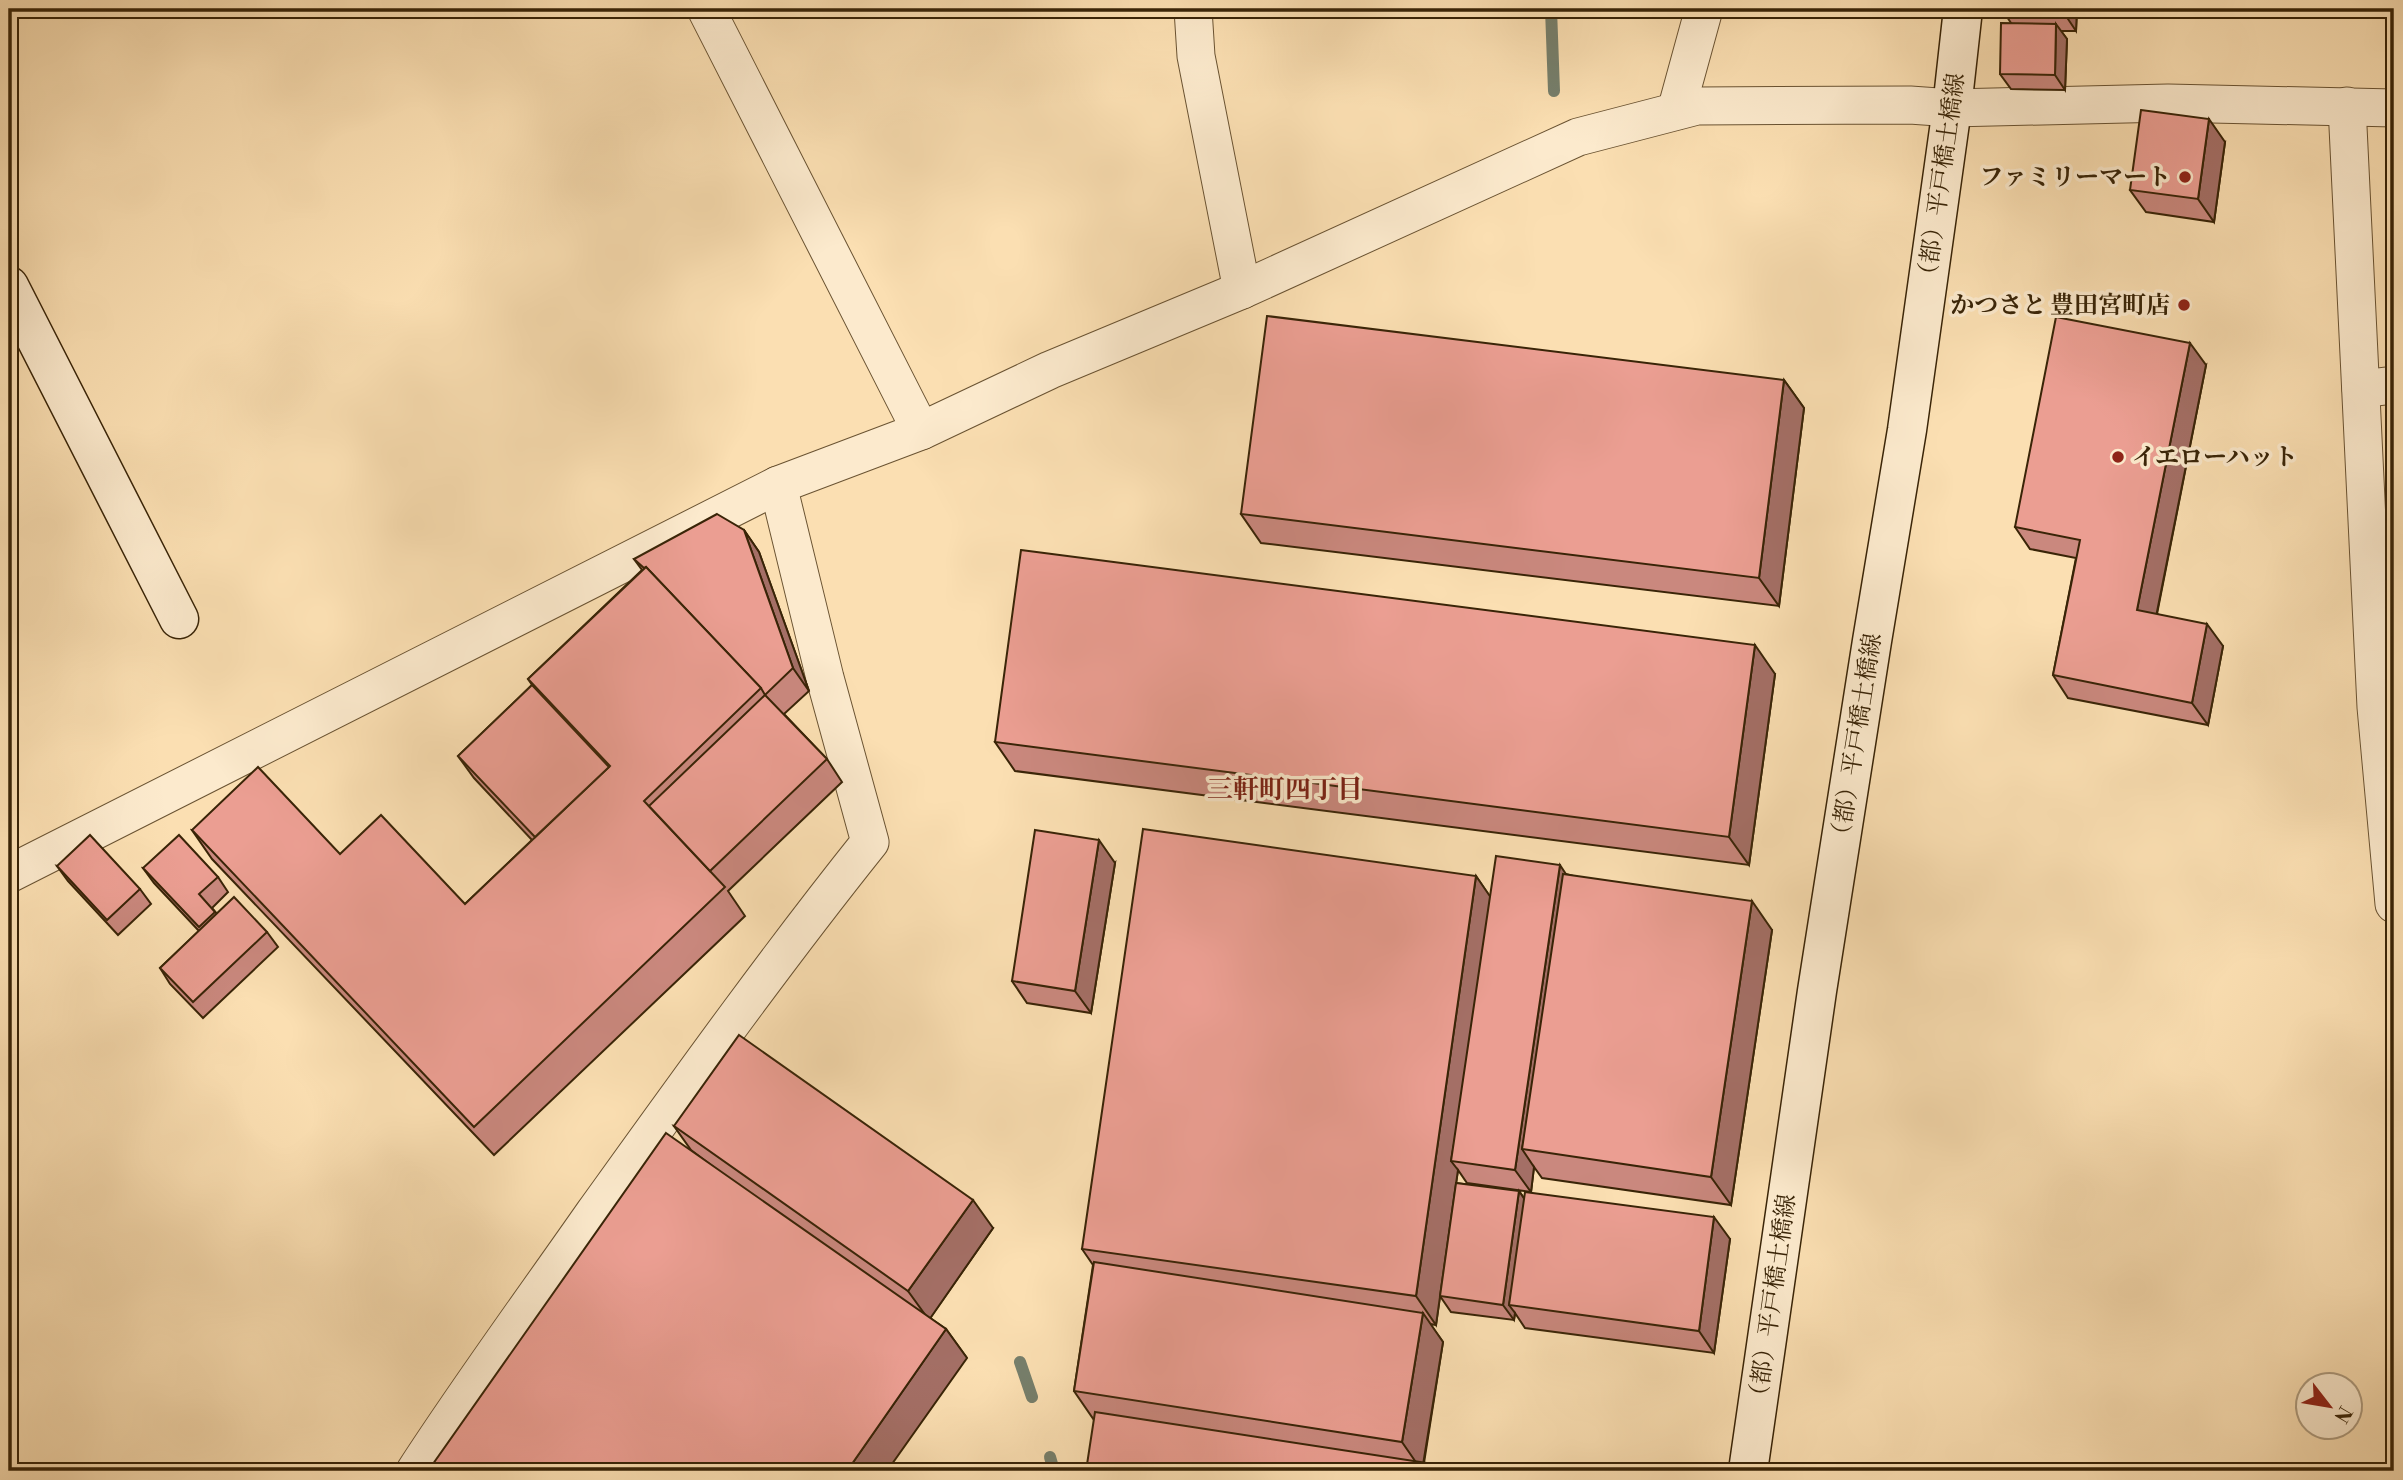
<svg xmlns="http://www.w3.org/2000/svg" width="2403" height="1480" font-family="'Libre Bodoni','Noto Serif JP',serif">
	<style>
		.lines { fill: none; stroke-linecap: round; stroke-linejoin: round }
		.stream { stroke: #767f6c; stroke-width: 12 }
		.street-casing { stroke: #6a5332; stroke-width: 39 }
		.secondary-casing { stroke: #392407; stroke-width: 41 }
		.street { stroke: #fceacd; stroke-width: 37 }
		.secondary { stroke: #fceacd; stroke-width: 38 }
		.wall { fill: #ca887e; stroke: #392407; stroke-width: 2 }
		.shaded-wall { fill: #a46f66; stroke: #392407; stroke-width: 2 }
		.building { fill: #eb9e92; stroke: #392407; stroke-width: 2 }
		.poi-dot { fill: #8f2418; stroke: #fceacd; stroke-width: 2.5 }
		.labels { text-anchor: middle; stroke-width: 7; stroke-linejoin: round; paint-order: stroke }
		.poi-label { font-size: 24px; font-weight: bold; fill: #392407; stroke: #fceacd; text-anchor: end }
		.street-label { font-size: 24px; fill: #392407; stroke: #fceacd }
		.neighbourhood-label { font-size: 26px; font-weight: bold; fill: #7a1f14; stroke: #fceacd }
	</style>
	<rect width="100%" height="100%" fill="#fbdfb2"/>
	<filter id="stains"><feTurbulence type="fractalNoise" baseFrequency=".00286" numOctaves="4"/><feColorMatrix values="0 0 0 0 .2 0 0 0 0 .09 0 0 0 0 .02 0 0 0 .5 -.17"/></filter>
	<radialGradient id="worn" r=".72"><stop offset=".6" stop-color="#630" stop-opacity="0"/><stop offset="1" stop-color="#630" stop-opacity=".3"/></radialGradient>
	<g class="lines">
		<!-- stream -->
		<g class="stream">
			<path d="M1551,9L1554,91"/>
			<path d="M1020,1362L1032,1397"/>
			<path d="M1050,1457L1054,1471"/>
		</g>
		<defs>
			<g id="street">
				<path d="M706,9L921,431"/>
				<path d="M1193,9L1196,56L1242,290"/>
				<path d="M2347,106L2376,707L2394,904"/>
				<path d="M1676,111L1704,9"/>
				<path d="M2361,389L2394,385"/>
				<path d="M9,874L778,485L921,431L1050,370L1242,290L1578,137L1697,106L1910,105L1952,108L2168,103L2394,108"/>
				<path d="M415,1471C472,1383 534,1299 594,1213C684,1088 774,962 870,842L825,678L778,485"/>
			</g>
			<g id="secondary">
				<path d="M9,286L179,619"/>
				<path d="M1748,1471L1817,991L1872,641L1907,430L1952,108L1963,9"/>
			</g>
		</defs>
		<!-- street casing -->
		<use href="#street" class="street-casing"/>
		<!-- secondary casing -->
		<use href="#secondary" class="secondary-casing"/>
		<!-- street -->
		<use href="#street" class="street"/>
		<!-- secondary -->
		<use href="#secondary" class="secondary"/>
	</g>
	<!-- wall -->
	<g class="wall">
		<path d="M2077,9L2076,31H2061L2067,39L2065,90L2011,89L2000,74L2011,23L2005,14Z"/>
		<path d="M2225,142L2214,222L2146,212L2130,190Z"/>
		<path d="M2206,365L2157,614L2223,646L2208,725L2068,698L2053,675L2076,558L2030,549L2015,527Z"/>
		<path d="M1784,380L1804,408L1779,606L1261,543L1241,514Z"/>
		<path d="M744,530L759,552L809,691L784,714L827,759L842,782L728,891L745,916L494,1155L212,859L192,830L340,854L465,904L532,840L474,778L458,756L532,685L528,679L642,570L634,559Z"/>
		<path d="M1775,674L1749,865L1015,771L995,742Z"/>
		<path d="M1115,863L1091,1013L1027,1003L1012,981Z"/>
		<path d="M57,866L140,889L151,904L118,935L68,881Z"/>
		<path d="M143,868L218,877L228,892L212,908L217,914L267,932L278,947L203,1018L170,984L160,968L199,931L154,883Z"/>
		<path d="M1566,874L1772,930L1731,1205L1542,1178L1534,1167L1531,1192L1467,1183L1458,1170L1456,1183L1519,1191L1524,1198L1730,1239L1714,1353L1525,1328L1515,1313L1514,1320L1451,1312L1440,1296L1445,1259L1436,1325L1430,1324L1443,1342L1424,1463L1094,1420L1074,1391L1093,1265L1082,1249L1476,876L1490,897Z"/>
		<path d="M674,1126L993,1228L930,1318L946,1329L967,1358L691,1150Z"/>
	</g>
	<!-- shaded-wall -->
	<g class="shaded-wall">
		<path d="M2066,9H2077L2076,31L2066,16Z"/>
		<path d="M2056,24L2067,39L2065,90L2055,75Z"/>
		<path d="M2209,119L2225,142L2214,222L2198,199Z"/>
		<path d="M2190,343L2206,365L2153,632L2137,610Z"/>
		<path d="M1784,380L1804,408L1779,606L1759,578Z"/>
		<path d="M744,530L759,552L809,691L793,668Z"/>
		<path d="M2207,624L2223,646L2208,725L2192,703Z"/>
		<path d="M1755,645L1775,674L1749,865L1729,837Z"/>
		<path d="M1099,840L1115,863L1091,1013L1075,991Z"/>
		<path d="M1560,865L1575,888L1522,1149L1534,1167L1531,1192L1515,1170Z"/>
		<path d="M1476,876L1496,905L1451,1161L1458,1170L1436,1325L1416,1296Z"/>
		<path d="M1752,901L1772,930L1731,1205L1711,1177Z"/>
		<path d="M1519,1191L1529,1206L1509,1305L1515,1313L1514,1320L1503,1305Z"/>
		<path d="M973,1200L993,1228L929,1320L908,1291Z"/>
		<path d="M1714,1217L1730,1239L1714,1353L1699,1331Z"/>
		<path d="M1423,1313L1443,1342L1422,1471L1402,1442Z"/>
		<path d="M946,1329L967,1358L887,1471H847Z"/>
	</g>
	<!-- building -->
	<g class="building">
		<path d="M2005,9H2066V16L2005,14Z"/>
		<path d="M2001,23L2056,24L2055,75L2000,74Z"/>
		<path d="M2141,110L2209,119L2198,199L2130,190Z"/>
		<path d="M1267,316L1784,380L1759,578L1241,514Z"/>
		<path d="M2056,317L2190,343L2137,610L2207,624L2192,703L2053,675L2080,540L2015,527Z"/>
		<path d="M717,514L744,530L793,668L765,695L761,688L646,567L644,568L634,559Z"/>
		<path d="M1021,550L1755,645L1729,837L995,742Z"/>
		<path d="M646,567L761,688L644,801L725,887L474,1127L192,830L258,767L340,854L381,815L465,904L610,766L528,679Z"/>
		<path d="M532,685L609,767L535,837L458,756Z"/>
		<path d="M765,695L827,759L710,871L649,806Z"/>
		<path d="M1143,829L1476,876L1416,1296L1082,1249Z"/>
		<path d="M1035,830L1099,840L1075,991L1012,981Z"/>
		<path d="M90,835L140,889L107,920L57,866Z"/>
		<path d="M179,835L218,877L199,894L215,912L199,927L143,868Z"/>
		<path d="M1496,856L1560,865L1515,1170L1451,1161Z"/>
		<path d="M1563,874L1752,901L1711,1177L1522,1149Z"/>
		<path d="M234,897L267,932L193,1002L160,968Z"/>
		<path d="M739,1035L973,1200L908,1291L674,1126Z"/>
		<path d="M666,1133L946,1329L847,1471H428Z"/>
		<path d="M1456,1183L1519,1191L1503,1305L1440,1296Z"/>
		<path d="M1525,1192L1714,1217L1699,1331L1509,1305Z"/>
		<path d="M1094,1262L1423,1313L1402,1442L1074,1391Z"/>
		<path d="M1095,1412L1479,1471H1086Z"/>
		<path d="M1037,1467L1039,1471H1021Z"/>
	</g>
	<!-- markers -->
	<g class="poi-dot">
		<circle cx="2185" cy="177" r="7"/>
		<circle cx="2184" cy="305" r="7"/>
		<circle cx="2118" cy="457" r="7"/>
	</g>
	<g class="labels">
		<!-- poi labels -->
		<g class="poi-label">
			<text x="2171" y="185">ファミリーマート</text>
			<text x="2170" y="313">かつさと 豊田宮町店</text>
			<text x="2132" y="465" text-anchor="start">イエローハット</text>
		</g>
		<!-- street labels -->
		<g class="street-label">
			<text transform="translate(1941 180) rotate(-82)" y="8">（都）平戸橋土橋線</text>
			<text transform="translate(1856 740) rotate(-81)" y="8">（都）平戸橋土橋線</text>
			<text transform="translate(1772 1301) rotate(-82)" y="8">（都）平戸橋土橋線</text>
		</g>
		<!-- neighbourhood labels -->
		<g class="neighbourhood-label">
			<text x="1285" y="798">三軒町四丁目</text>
		</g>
	</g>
	<!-- margin -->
	<rect width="2403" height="1480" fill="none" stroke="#fbdfb2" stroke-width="35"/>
	<rect x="10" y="10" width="2382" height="1459" fill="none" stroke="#392407" stroke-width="3.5"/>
	<rect x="18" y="18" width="2368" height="1445" fill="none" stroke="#392407" stroke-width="2"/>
	<!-- north arrow -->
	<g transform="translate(2329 1406) rotate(121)"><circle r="33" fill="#fceacd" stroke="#ae9b7e" stroke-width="2"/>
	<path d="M0-5L12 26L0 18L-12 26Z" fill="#8f2418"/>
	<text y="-10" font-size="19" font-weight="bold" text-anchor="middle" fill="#392407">N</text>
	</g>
	<rect width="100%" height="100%" filter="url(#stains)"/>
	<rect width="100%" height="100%" fill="url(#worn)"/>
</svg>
